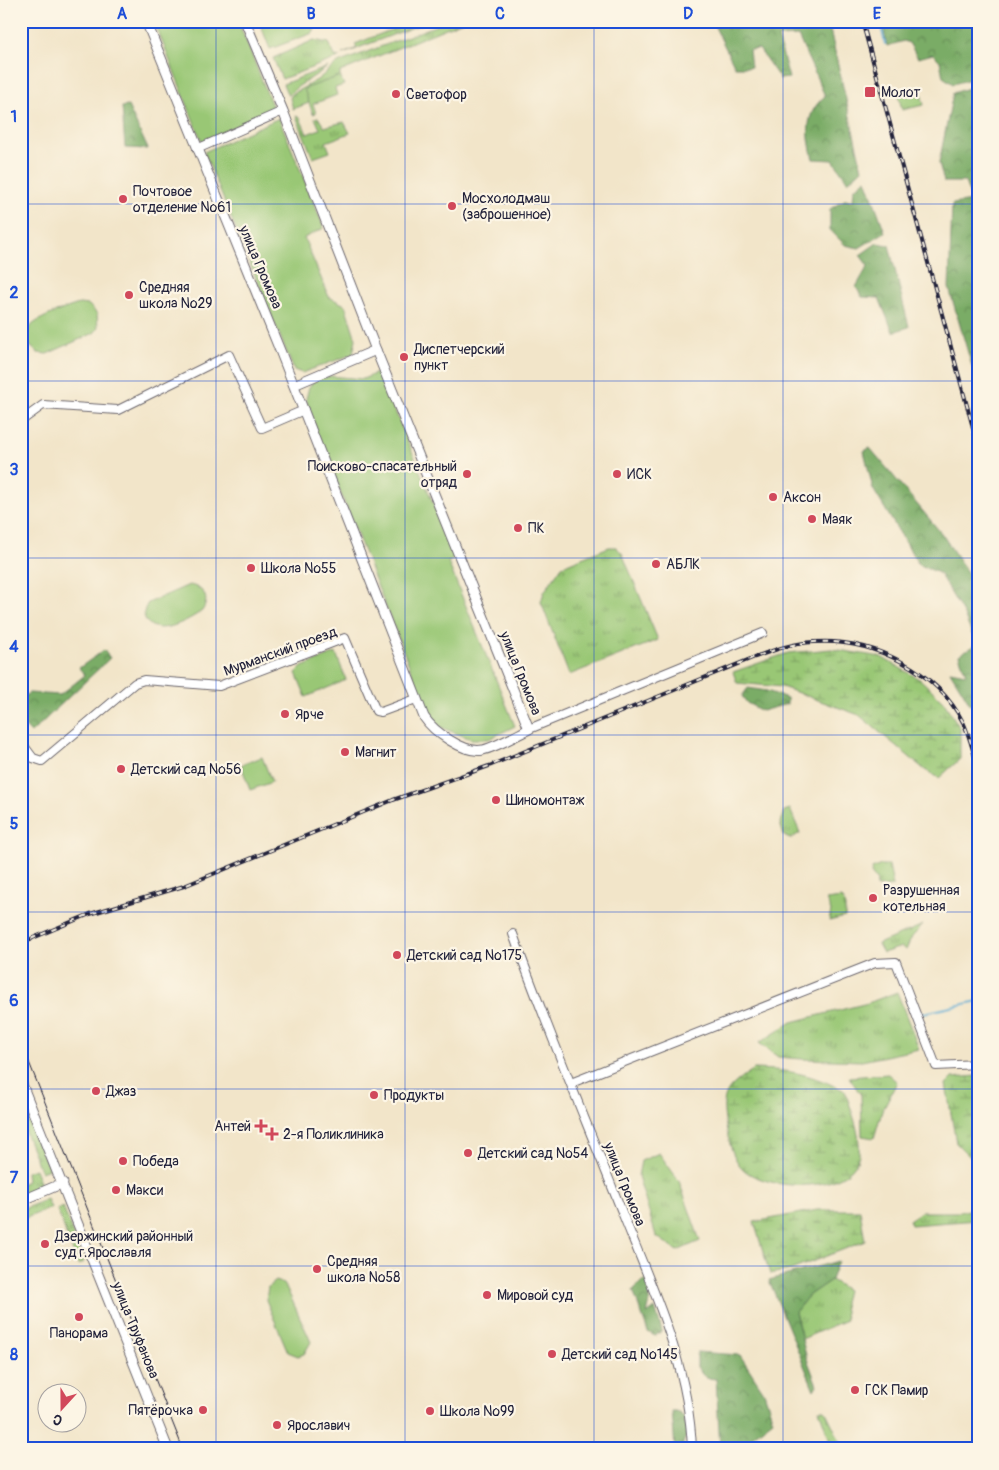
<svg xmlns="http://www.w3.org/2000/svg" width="999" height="1470" font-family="Pangolin,sans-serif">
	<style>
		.grass { fill: url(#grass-tufts); stroke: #5e7458 }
		.forest { fill: url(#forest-crowns); stroke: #4e6750 }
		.wetland { fill: url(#wetland-marsh); stroke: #5e7458 }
		.park { fill: #99c775; stroke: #5e7458 }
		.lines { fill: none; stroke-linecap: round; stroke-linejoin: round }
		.stream { stroke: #57abd3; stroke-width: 2 }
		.minor-casing { stroke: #6b666d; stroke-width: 10 }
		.tertiary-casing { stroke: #6b666d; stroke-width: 11 }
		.minor { stroke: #fff; stroke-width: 8 }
		.tertiary { stroke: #fff; stroke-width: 9 }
		.tram { stroke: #22223b; stroke-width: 1 }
		.rail-casing { stroke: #22223b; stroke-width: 4 }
		.rail { stroke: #fcf5e5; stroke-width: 2; stroke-dasharray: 5.5; stroke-linecap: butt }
		.grid { fill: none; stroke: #1d4ed8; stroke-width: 1; stroke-opacity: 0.55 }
		.poi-dot { fill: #d1495b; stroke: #fcf5e5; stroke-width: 2 }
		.labels { text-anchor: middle; stroke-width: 4.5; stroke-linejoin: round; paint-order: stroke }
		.poi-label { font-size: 14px; fill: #22223b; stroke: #fcf5e5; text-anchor: start }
		.street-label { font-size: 14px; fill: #22223b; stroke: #fcf5e5 }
		.neatline { fill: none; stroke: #1d4ed8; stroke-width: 2 }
		.grid-label { font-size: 16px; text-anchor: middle; font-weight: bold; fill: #1d4ed8 }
	</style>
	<defs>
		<pattern id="grass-tufts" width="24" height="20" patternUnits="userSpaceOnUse" patternTransform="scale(1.25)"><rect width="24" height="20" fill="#99c775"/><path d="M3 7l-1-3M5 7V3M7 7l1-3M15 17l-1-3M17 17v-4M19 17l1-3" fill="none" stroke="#7ca161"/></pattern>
		<pattern id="forest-crowns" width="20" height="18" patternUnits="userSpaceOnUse" patternTransform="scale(1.25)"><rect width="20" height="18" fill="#7aac66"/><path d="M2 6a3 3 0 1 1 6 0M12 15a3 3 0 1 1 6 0" fill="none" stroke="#648c55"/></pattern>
		<pattern id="wetland-marsh" width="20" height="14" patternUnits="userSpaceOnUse" patternTransform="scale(1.25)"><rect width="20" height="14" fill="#99c775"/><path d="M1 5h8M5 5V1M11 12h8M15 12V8" fill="none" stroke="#7ca161"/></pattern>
	</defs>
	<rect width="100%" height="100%" fill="#fcf5e5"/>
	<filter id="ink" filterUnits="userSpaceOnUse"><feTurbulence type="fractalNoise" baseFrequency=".02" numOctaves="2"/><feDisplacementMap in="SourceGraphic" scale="10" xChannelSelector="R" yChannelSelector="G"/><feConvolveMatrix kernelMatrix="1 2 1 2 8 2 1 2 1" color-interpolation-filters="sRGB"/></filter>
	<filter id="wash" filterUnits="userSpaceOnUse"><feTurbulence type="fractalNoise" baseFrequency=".0096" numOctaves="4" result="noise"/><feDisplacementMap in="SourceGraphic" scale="20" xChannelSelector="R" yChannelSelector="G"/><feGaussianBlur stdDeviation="1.12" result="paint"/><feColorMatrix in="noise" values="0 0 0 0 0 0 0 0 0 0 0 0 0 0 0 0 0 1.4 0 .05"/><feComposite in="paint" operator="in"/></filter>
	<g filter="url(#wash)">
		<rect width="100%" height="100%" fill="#f2e5c9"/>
		<!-- grass -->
		<g class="grass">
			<path d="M414,21H430L342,54L357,49L355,44Z"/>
			<path d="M448,21H463L340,72V76L305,89L309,103L293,109L290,98L292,94L317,80L338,63Z"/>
			<path d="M314,40L329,43L335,56L340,57L282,79L273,58Z"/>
			<path d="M328,67L296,88L288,96L283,84Z"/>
			<path d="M920,89L924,105L902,110L898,94Z"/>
			<path d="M296,116L300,118L307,134L320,129L315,118L318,117L324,127L344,122L350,133L326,142L330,152L313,158Z"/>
			<path d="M609,547H616L622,553L658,640L569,675L541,602L544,592L562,566Z"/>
			<path d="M790,809L800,833L790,839L784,836L780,823L784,811Z"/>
			<path d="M881,865H889L893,886L876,887L877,881L871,873L872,869Z"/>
			<path d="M842,898L845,907V917L829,921L831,911L826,900Z"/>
			<path d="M923,925L912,937L906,950L901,947L883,953L878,944Z"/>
			<path d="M897,992L919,1049L862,1061L802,1059L778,1057L759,1043L792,1022L868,1003Z"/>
			<path d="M888,1074L897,1082L882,1111L874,1138L862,1136L861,1095L849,1077Z"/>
			<path d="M21,1102L49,1169L41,1172L21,1122Z"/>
			<path d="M659,1153L679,1181L700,1241L677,1251L656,1236L638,1176L641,1161Z"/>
			<path d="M35,1169L41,1185L21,1195V1184L27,1181L26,1172Z"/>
			<path d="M47,1199L51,1208L21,1220V1210Z"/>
			<path d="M63,1207L82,1258L83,1262L78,1265L57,1210Z"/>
			<path d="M978,1208V1220L911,1225L909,1220L921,1212H960Z"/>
			<path d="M831,1280L847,1290L844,1303L846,1320L802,1339L795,1312L809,1295Z"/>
			<path d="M819,1410H825L844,1449H833Z"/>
		</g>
		<!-- forest -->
		<g class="forest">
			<path d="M712,21H828L862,169L848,182L833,160L813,159C807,134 804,114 825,96L798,36L778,37L789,78L780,79L759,49L749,50L751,67H735Z"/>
			<path d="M882,21H978V77L953,84L943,77L940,61L933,54L918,58L909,43L904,41L887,46Z"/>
			<path d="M978,85V387L949,288L952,204L972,201L965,182H944L939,163L953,93Z"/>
			<path d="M128,106L148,149L125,148L122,107Z"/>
			<path d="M866,179L885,232L859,248L845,245L830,230V209L846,199L853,201L854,189Z"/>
			<path d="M877,243L889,245L909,327L893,332L879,298L862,297L856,287L868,266L860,255Z"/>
			<path d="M870,448L942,534L978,589V728L972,707L950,671L966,674L959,655L976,644L964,615L939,573L919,565L873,489L864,451Z"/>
			<path d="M104,650L110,658L31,733L21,723V698L29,693L60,695L85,675L79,668Z"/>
			<path d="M748,688L767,691L787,698V704L762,711L747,703L742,696Z"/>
			<path d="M838,1261L831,1280L809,1295L795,1312L807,1359L817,1385L814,1390L769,1280Z"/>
			<path d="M642,1281H647L650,1301L647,1314L655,1308L662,1331L655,1336L648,1332L633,1290Z"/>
			<path d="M697,1352L740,1355L764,1392L773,1420L736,1449H720L716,1379L706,1378L697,1367Z"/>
			<path d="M672,1411H676L684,1417L688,1432L683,1443L684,1449H675Z"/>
		</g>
		<!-- wetland -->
		<g class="wetland">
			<path d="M832,649L881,657L921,680L943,701L960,728V759L939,778L925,770L859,715L782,687L737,683L733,672L788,653Z"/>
			<path d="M754,1069C792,1070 811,1074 845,1091C851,1110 861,1133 859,1154C853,1195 766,1191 743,1169C732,1158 729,1141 726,1127C720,1092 726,1089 754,1069Z"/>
			<path d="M978,1076V1155L969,1156L956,1143L946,1084L952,1078Z"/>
			<path d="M817,1210H860L865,1241L791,1270L770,1274L754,1222Z"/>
		</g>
		<!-- park -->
		<g class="park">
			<path d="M154,21H238L273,108L202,142Z"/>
			<path d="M259,21H317L313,33L270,49Z"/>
			<path d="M340,76L344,85L335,88L337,95L313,104L316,113L313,114L304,89Z"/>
			<path d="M279,118L324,228L304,238L329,297L345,305L356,339L353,354L302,373L294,370L204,152Z"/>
			<path d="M79,304L89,305L97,314L98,328L94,333L47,354L38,353L29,345C28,340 27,333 29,329C33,319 69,307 79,304Z"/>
			<path d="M379,372L456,558L448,562L515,726L489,739H471L440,727L428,713L318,436L306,399L309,387L315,380L330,376L363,379Z"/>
			<path d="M189,585C203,587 211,598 202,611C189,620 159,637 147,622C142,616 144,609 148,603Z"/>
			<path d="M336,653L346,680L306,697L296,673L302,667Z"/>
			<path d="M262,757L272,782L250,790L241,765Z"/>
			<path d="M275,1281L284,1284L287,1289L311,1342L304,1354L298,1356L288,1352L266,1300L268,1287Z"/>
		</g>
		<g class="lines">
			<!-- stream -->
			<g class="stream">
				<path d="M880,21L885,44"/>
				<path d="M919,1014L978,1001"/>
			</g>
		</g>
	</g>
	<g filter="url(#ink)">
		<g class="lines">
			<defs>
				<g id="minor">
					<path d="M197,149L283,111"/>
					<path d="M21,421L43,405L118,410L229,355L262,428L304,410"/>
					<path d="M529,729L763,633"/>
					<path d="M21,742L33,758L42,761L135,683L144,680L219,686L345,638L376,711L381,712L416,699"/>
					<path d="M513,934C547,1029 587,1123 624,1217C654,1292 689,1366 692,1449"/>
					<path d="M571,1083L875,963L896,962L936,1066L978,1064"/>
				</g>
				<g id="tertiary">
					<path d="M146,21L281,353L424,717C433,731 464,754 483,750C498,746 515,736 529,729L376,350L283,111L245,21"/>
					<path d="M294,385L376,350"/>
					<path d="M21,1082L168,1449"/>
					<path d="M21,1201L63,1183"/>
				</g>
			</defs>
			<!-- minor casing -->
			<use href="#minor" class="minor-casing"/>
			<!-- tertiary casing -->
			<use href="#tertiary" class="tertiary-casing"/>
			<!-- minor -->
			<use href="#minor" class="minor"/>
			<!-- tertiary -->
			<use href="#tertiary" class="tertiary"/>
			<!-- tram -->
			<path class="tram" d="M21,1042L183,1449"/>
			<defs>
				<g id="rail">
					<path d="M862,21L978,446"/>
					<path d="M21,943L90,914L184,886L393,800L489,766L755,657C774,650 793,643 814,642C872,638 937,670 964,724C970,738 974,753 978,768"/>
				</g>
			</defs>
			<!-- rail casing -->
			<use href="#rail" class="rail-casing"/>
			<!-- rail -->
			<use href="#rail" class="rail"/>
		</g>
	</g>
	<!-- grid -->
	<path class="grid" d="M216,21V1449M405,21V1449M594,21V1449M783,21V1449M21,204H978M21,381H978M21,558H978M21,735H978M21,912H978M21,1089H978M21,1266H978"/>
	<!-- markers -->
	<g class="poi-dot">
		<rect x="864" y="86" width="12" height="12" rx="2.5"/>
		<circle cx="396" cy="94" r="5"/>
		<circle cx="123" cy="199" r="5"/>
		<circle cx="452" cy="206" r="5"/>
		<circle cx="129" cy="295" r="5"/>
		<circle cx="404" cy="357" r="5"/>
		<circle cx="467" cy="474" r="5"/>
		<circle cx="617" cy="474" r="5"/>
		<circle cx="773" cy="497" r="5"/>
		<circle cx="812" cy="519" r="5"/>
		<circle cx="518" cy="528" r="5"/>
		<circle cx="656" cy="564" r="5"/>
		<circle cx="251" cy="568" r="5"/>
		<circle cx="285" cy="714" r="5"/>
		<circle cx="345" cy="752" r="5"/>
		<circle cx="121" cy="769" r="5"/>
		<circle cx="496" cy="800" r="5"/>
		<circle cx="873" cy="898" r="5"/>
		<circle cx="397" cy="955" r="5"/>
		<circle cx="96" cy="1091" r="5"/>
		<circle cx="374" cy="1095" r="5"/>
		<path d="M258.5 1118.5h5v5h5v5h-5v5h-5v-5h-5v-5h5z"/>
		<path d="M269.5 1126.5h5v5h5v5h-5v5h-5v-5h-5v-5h5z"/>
		<circle cx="468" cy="1153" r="5"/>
		<circle cx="123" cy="1161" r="5"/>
		<circle cx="116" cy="1190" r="5"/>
		<circle cx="45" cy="1244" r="5"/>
		<circle cx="317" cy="1269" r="5"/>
		<circle cx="487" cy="1295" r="5"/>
		<circle cx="79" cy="1317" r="5"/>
		<circle cx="552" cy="1354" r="5"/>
		<circle cx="855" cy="1390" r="5"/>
		<circle cx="203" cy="1410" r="5"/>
		<circle cx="430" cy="1411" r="5"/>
		<circle cx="277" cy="1425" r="5"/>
	</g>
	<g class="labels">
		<!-- poi labels -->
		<g class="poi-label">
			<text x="881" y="97">Молот</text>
			<text x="406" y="99">Светофор</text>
			<text x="133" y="196">Почтовое<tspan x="133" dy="16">отделение №61</tspan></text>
			<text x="462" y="203">Мосхолодмаш<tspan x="462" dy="16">(заброшенное)</tspan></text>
			<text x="139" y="292">Средняя<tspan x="139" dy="16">школа №29</tspan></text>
			<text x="414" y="354">Диспетчерский<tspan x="414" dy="16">пункт</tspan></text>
			<text x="457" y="471" text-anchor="end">Поисково-спасательный<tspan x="457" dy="16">отряд</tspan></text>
			<text x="627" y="479">ИСК</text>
			<text x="783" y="502">Аксон</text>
			<text x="822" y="524">Маяк</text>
			<text x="528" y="533">ПК</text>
			<text x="666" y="569">АБЛК</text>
			<text x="261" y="573">Школа №55</text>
			<text x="295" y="719">Ярче</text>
			<text x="355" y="757">Магнит</text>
			<text x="131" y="774">Детский сад №56</text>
			<text x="506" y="805">Шиномонтаж</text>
			<text x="883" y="895">Разрушенная<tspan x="883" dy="16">котельная</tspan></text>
			<text x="407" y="960">Детский сад №175</text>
			<text x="106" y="1096">Джаз</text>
			<text x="384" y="1100">Продукты</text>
			<text x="251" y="1131" text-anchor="end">Антей</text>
			<text x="283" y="1139">2-я Поликлиника</text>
			<text x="478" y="1158">Детский сад №54</text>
			<text x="133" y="1166">Победа</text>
			<text x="126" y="1195">Макси</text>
			<text x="55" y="1241">Дзержинский районный<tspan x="55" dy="16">суд г.Ярославля</tspan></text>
			<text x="327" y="1266">Средняя<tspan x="327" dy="16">школа №58</tspan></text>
			<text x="497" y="1300">Мировой суд</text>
			<text x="79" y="1338" text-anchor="middle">Панорама</text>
			<text x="562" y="1359">Детский сад №145</text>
			<text x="865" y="1395">ГСК Памир</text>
			<text x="193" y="1415" text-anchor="end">Пятёрочка</text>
			<text x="440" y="1416">Школа №99</text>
			<text x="287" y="1430">Ярославич</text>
		</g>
		<!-- street labels -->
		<g class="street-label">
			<text transform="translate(261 267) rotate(67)" y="5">улица Громова</text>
			<text transform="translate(280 651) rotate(-20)" y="5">Мурманский проезд</text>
			<text transform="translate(521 673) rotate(68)" y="5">улица Громова</text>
			<text transform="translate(625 1184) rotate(68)" y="5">улица Громова</text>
			<text transform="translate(136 1330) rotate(68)" y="5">улица Труфанова</text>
		</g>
	</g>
	<!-- margin -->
	<rect width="999" height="1470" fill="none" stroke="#fcf5e5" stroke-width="55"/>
	<!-- north arrow -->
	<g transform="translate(62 1408) rotate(201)"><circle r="24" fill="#fcf5e5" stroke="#a5a1a1"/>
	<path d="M0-4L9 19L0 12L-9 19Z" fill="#d1495b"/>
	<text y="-8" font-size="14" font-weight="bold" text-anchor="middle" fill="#22223b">С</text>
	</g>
	<rect x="28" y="28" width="944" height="1414" class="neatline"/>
	<g class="grid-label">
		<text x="122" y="19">A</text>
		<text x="311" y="19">B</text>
		<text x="500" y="19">C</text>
		<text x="688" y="19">D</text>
		<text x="877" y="19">E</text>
		<text x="14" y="122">1</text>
		<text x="14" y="298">2</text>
		<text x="14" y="475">3</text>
		<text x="14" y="652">4</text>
		<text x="14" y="829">5</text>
		<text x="14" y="1006">6</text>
		<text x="14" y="1183">7</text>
		<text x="14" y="1360">8</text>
	</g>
</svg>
